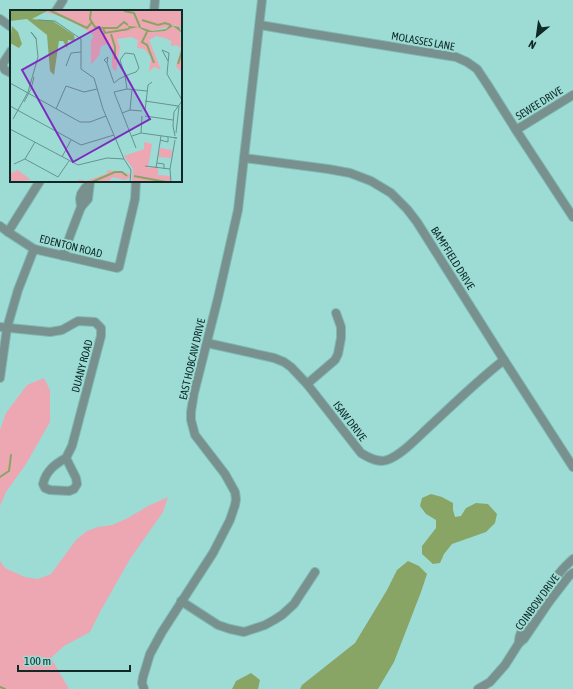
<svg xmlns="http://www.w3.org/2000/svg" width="573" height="689" font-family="'Asap Condensed',sans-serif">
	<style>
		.green { fill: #eca7b3 }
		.water { fill: #89a565 }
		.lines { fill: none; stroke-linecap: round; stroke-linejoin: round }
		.stream { stroke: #89a565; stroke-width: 2 }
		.minor-casing { stroke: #81b8b2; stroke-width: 10 }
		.minor { stroke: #78918e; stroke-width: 8 }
		.labels { text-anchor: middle; stroke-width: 4; stroke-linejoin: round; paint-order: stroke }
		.street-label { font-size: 11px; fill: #0f2926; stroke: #9ddcd5 }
		.inset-river { fill: none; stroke: #89a565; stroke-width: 2 }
		.inset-road { fill: none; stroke: #64948f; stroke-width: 1 }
		.view { fill: #7b2cbf; fill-opacity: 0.15; stroke: #7b2cbf; stroke-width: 2 }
		.inset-edge { fill: none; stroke: #0f2926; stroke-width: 2 }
	</style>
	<rect width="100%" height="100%" fill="#9ddcd5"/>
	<!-- green -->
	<g class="green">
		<path d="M44,378L50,390V422L26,464L6,492L0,506V430L6,413L27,385Z"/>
		<path d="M168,497L163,512L130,559L100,612L90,632L64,646L51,658L69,689H0V561L5,568L25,577L38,579L51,574L76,540L87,531L98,527L112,525L128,518L148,506Z"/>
	</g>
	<!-- water -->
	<g class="water">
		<path d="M431,494L442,497L453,503V510L455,517L461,516L466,508L476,503L488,504L497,514L495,523L486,532L452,544L444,554L440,563L433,564L422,554V546L436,528V520L426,514L420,506L422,498Z"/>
		<path d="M408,561L419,566L427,574L421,592L394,662L378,689H300L302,685L355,643L387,590L397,570Z"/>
		<path d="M251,673L260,680L258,689H232L236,681Z"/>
	</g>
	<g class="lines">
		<!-- stream -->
		<g class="stream">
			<path d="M0,477L9,471L11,455"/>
			<path d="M0,687L5,689"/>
		</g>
		<defs>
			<g id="minor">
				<path d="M56,11L63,0"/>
				<path d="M154,11L155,0"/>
				<path d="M0,19L11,27"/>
				<path d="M260,25L307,33L456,57L467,62L477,69L487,84L516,130L573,217"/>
				<path d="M11,51L2,65L5,70L11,73"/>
				<path d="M516,130L573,95"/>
				<path d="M244,158L328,169L350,173L371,181L391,193L407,209L417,222L504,360L573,467"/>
				<path d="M81,207L88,199L90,182"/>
				<path d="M0,226L8,232L34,249L117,268L119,267L135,199L136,181"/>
				<path d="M8,232L40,181"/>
				<path d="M63,256L71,233L81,207L80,199L81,194L85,188L89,184"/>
				<path d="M0,327L50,332L62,330L78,321L95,322L101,328V336L72,446L66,458L76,478L77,484L74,489L69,491L50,490L45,488L43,484C46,471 55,464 66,458"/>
				<path d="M207,343L274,358L284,362L291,367L307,384L361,453C369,458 378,463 387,460C402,455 419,436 430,426C455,403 478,380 504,360"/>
				<path d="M0,378L7,328L18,290L34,249"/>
				<path d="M307,384L335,360L338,354L341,338V327L336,313"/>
				<path d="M181,601L218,625L230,629L244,632L265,625L274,620L282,615L294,604L315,572"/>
				<path d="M519,643C516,630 552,581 562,570C565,566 569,563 573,559"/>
				<path d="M144,689L142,683L143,677L150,654L162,632L213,553L230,520L235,505L236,499L235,492L225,474L195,435L191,420V412L194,393L218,298L238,210L262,0"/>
				<path d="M478,689L490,682L505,665L519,643L524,639L549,602L569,576L573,573"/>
			</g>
		</defs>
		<!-- minor casing -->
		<use href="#minor" class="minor-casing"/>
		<!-- minor -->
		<use href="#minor" class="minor"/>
	</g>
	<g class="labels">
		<!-- street labels -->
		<g class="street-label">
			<text transform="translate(423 41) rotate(10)" y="4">MOLASSES LANE</text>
			<text transform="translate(539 103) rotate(-32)" y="4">SEWEE DRIVE</text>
			<text transform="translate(71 246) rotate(14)" y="4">EDENTON ROAD</text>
			<text transform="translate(453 258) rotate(58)" y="4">BAMPFIELD DRIVE</text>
			<text transform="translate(192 359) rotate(-77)" y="4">EAST HOBCAW DRIVE</text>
			<text transform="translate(82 366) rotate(-75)" y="4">DUANY ROAD</text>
			<text transform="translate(350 421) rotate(52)" y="4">ISAW DRIVE</text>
			<text transform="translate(537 602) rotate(-54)" y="4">COINBOW DRIVE</text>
		</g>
	</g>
	<!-- overview -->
	<g transform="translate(10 10)">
		<rect width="172" height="172" fill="#9ddcd5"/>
		<path d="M39,0H172V19L165,15L142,21L128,17L137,22L153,21L163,16L170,21L172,63L166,56L171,38L166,35L161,36V31L158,29L146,26L139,30L151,60L144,57L139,62L141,47L134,39L127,38L128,30L121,27L107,29L110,37L106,62L102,57V39L97,34L91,36L89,45L81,55V31L84,25L57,8L34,2ZM134,132L142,134L138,158L148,156V165L161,166V171L168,172H122L123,159L114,146L134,139ZM150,138L162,140L161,148L148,147ZM4,160L0,162V161L8,160L21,170L10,171L9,164L11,172H0V163L8,161ZM98,160L120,164V168L114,170L103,167L98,172H67L69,169L76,171L96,164Z" fill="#eca7b3"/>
		<path d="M0,0H39L22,9L43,11L64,25L65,31L58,30L57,38L53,31H49L44,65L40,61L37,25L17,9L0,11ZM160,15L169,17L172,23L163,16L155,21L142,22H137L128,17L119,19L118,16L130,17L142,21L156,19ZM2,16L8,22L12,34L9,38L0,33Z" fill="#89a565"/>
		<path class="inset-river" d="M39,0L77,18L82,12M81,0L80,9L85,17L93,18L95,23L119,19M114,1L124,3L130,17M132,10L148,15L155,13L161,15M93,18H107L114,12L118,15M137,22L132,32L137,35L144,53M101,24L105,37V49M168,54L172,41M124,166L156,172M82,172L105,162H112L117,166"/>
		<path class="inset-road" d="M28,10L45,11L71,29V59L84,68L93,99L114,149M158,51L152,40L159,43L157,64L172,90M97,53L98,47L94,50L97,53L104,73L109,69L115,66L123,63L126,62L129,58L124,44L115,43L110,50L115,66L117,79M56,56L61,43L71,42M0,73L70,112H80L96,106M135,91L168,96M14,92L21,79L24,67M0,96L71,135L104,125M46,99L56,76L74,82L87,79M120,100L122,79M135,101L138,75L142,72M112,103L120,100L132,101M135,106L163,110M3,109L18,82L28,47L26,28L21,22L26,29M0,119L68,155L97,148L114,149L121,160L120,172M131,123L132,106M166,123L169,96M122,126L131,123L167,128H164M165,126L163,116L164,102L172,91M150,130L158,132V127M126,138L104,82L117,79L137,81M52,147L61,130M15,149L48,167L59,151M147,153L154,154V159M4,154L15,149L25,132M135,156L160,159M146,158L151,126M161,172L160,159L165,130"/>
		<path class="view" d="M89,17L140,109L63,152L12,60Z"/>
		<rect width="172" height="172" class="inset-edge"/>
	</g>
	<!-- north arrow -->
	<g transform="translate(537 36) rotate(209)" stroke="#9ddcd5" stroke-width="3" paint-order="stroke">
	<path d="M0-3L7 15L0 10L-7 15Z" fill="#0f2926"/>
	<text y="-6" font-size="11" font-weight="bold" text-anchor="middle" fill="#0f2926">N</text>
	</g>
	<!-- scale -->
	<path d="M18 665v6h112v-6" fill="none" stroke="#0f2926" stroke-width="2"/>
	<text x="24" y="665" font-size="12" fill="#0f2926" stroke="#9ddcd5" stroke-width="3" paint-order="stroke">100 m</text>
</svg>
